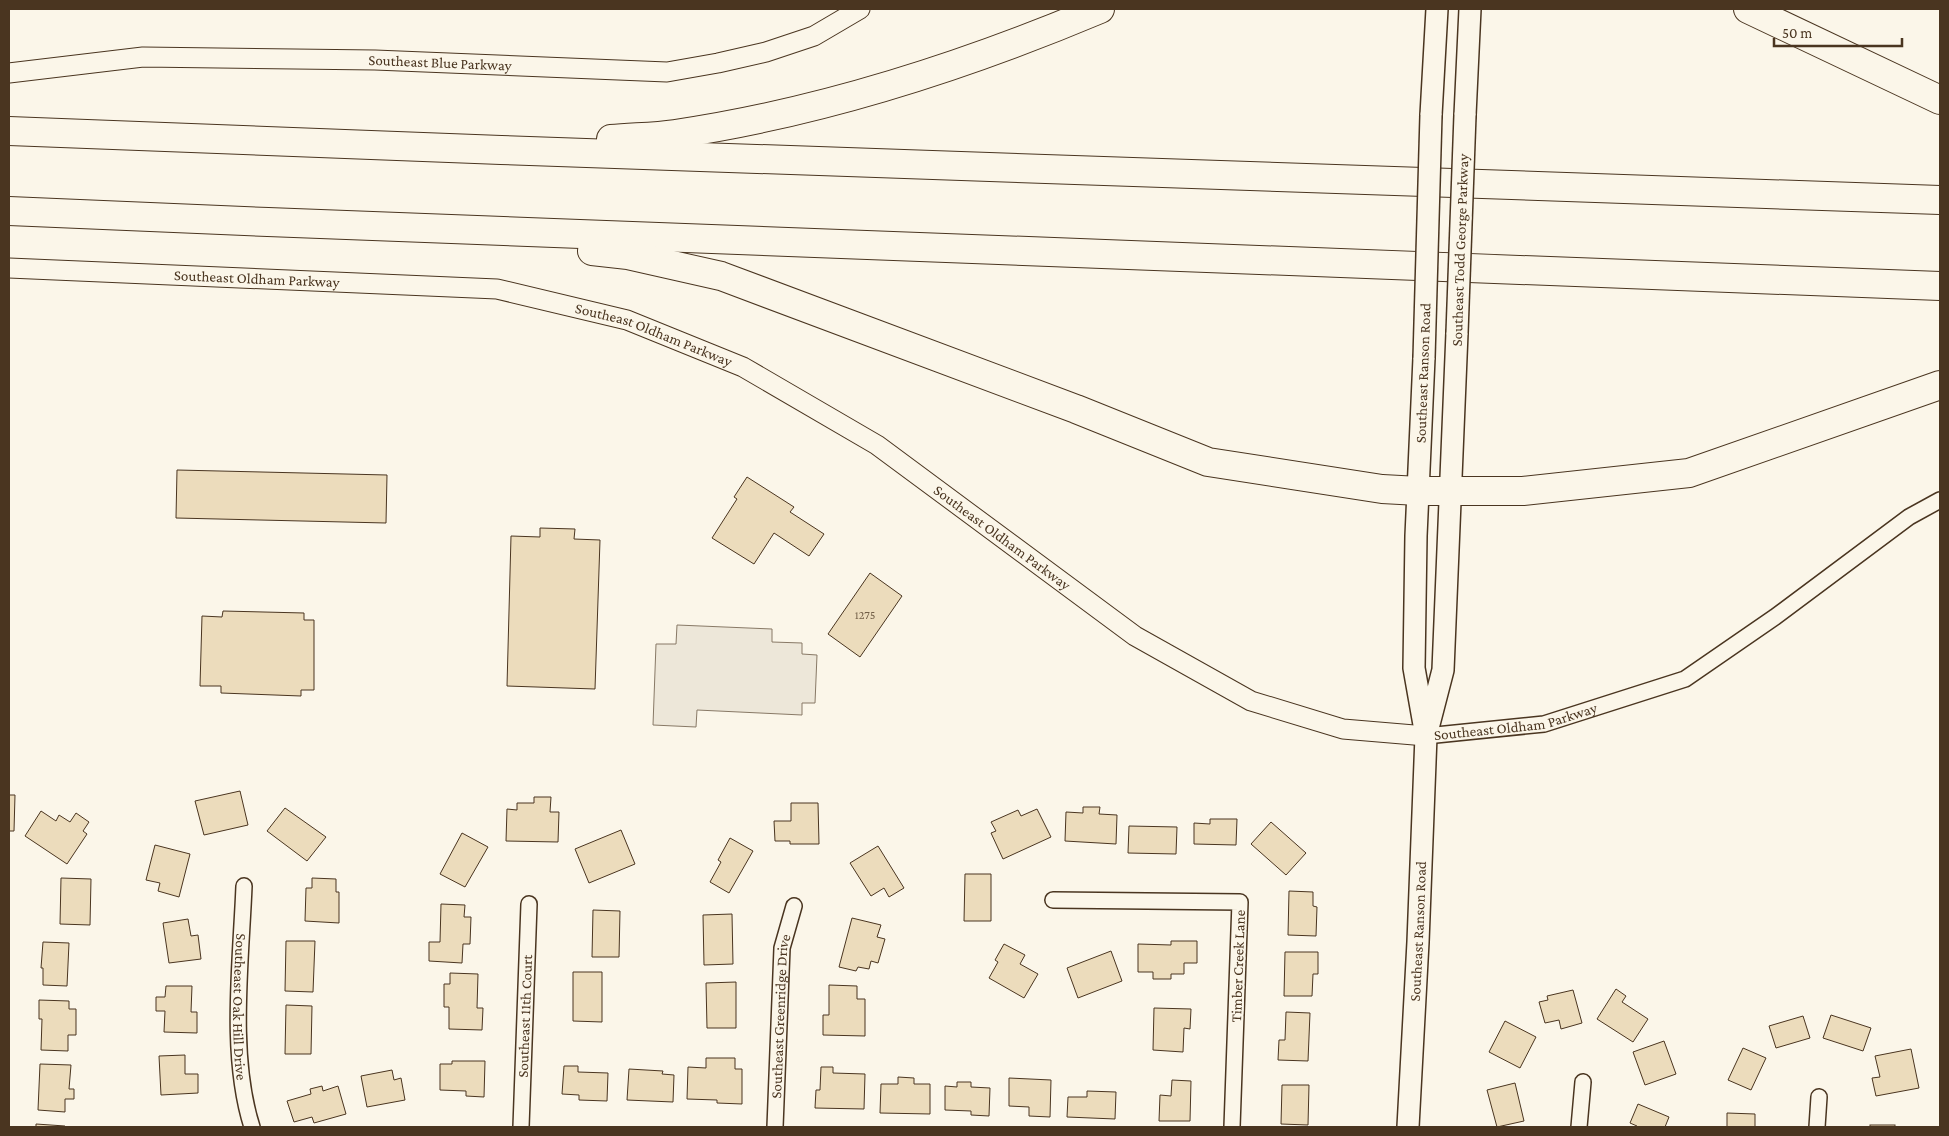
<svg xmlns="http://www.w3.org/2000/svg" width="1949" height="1136" font-family="'Crimson Pro',serif">
	<style>
		.parking { fill: #ede7d9; stroke: #887966 }
		.building { fill: #ecdcbc; stroke: #4a3520 }
		.lines { fill: none; stroke-linecap: round; stroke-linejoin: round }
		.minor-casing { stroke: #4a3520; stroke-width: 18 }
		.tertiary-casing { stroke: #4a3520; stroke-width: 21 }
		.secondary-casing { stroke: #4a3520; stroke-width: 24 }
		.motorway-casing { stroke: #4a3520; stroke-width: 30 }
		.minor { stroke: #fbf6e9; stroke-width: 15 }
		.tertiary { stroke: #fbf6e9; stroke-width: 19 }
		.secondary { stroke: #fbf6e9; stroke-width: 21 }
		.motorway { stroke: #fbf6e9; stroke-width: 28 }
		.secondary-bridge-casing { stroke: #4a3520; stroke-width: 24; stroke-linecap: butt }
		.secondary-bridge { stroke: #fbf6e9; stroke-width: 21 }
		.labels { text-anchor: middle; stroke-width: 4; stroke-linejoin: round; paint-order: stroke }
		.number-label { font-size: 12px; fill: #725f47 }
		.street-label { font-size: 15px; fill: #4a3520; stroke: #fbf6e9 }
	</style>
	<rect width="100%" height="100%" fill="#fbf6e9"/>
	<!-- parking -->
	<path class="parking" d="M677,625L772,629V642L802,643V654L817,655L815,703H802V715L697,710L696,727L653,725L656,644H676Z"/>
	<!-- building -->
	<g class="building">
		<path d="M177,470L387,475L386,523L176,518Z"/>
		<path d="M747,477L794,507L790,512L824,534L809,556L774,533L754,564L712,538L737,499L734,497Z"/>
		<path d="M540,528L575,529L574,539L600,540L595,689L507,686L511,536L540,537Z"/>
		<path d="M870,573L902,596L860,657L828,634Z"/>
		<path d="M223,611L304,613V620H314V690H301V696L221,693V686H200L202,616L222,617Z"/>
		<path d="M240,791L248,825L204,835L195,801Z"/>
		<path d="M9,795H15L14,831H9Z"/>
		<path d="M534,797H551L550,812H559L558,842L506,841L507,809L517,810V803H534Z"/>
		<path d="M791,803H818L819,844H790V841H775L774,821H791Z"/>
		<path d="M1083,807H1100L1099,814L1117,815L1116,844L1065,841L1066,812L1083,813Z"/>
		<path d="M285,808L326,837L307,861L267,831Z"/>
		<path d="M1037,809L1051,837L1003,859L991,833L996,831L991,822L1018,810L1021,816Z"/>
		<path d="M41,811L56,821L59,815L70,822L76,813L89,822L83,831L87,834L67,864L25,836Z"/>
		<path d="M1210,819H1237L1236,845L1194,844V823L1210,824Z"/>
		<path d="M1271,822L1306,853L1286,875L1251,844Z"/>
		<path d="M1129,826L1177,827L1176,854L1128,853Z"/>
		<path d="M621,830L635,864L589,883L575,849Z"/>
		<path d="M462,833L488,847L465,887L440,874Z"/>
		<path d="M730,838L753,851L729,893L710,882L721,862L718,860Z"/>
		<path d="M155,845L190,854L179,897L158,891L160,883L146,880Z"/>
		<path d="M878,846L904,888L889,897L884,888L871,896L850,863Z"/>
		<path d="M965,874H991V921H964Z"/>
		<path d="M61,878L91,879L90,925L60,924Z"/>
		<path d="M312,878L336,879V892H339V923L305,921L306,888H312Z"/>
		<path d="M1289,891L1313,892V906L1317,907L1316,936L1288,935Z"/>
		<path d="M441,904L465,905L464,917H471L470,944H463L462,963L429,961V942H440Z"/>
		<path d="M593,910L620,911L619,957H592Z"/>
		<path d="M732,914L733,964L704,965L703,915Z"/>
		<path d="M852,918L881,925L877,937L885,939L878,963L871,961L869,969L858,967L856,971L839,967Z"/>
		<path d="M188,919L191,936L198,935L201,959L169,963L163,923Z"/>
		<path d="M286,941H315L313,992L285,991Z"/>
		<path d="M1171,941H1197V963H1184V974H1171V979H1153V972H1138V944L1171,945Z"/>
		<path d="M43,942L69,943L67,986L43,985V968H41Z"/>
		<path d="M1004,944L1025,955L1020,964L1038,974L1024,998L989,978L998,962L995,960Z"/>
		<path d="M1111,951L1122,981L1078,998L1067,968Z"/>
		<path d="M1285,952H1318V974H1313L1312,996H1284Z"/>
		<path d="M573,972H602V1022L573,1021Z"/>
		<path d="M450,973L478,974L477,1008H483L482,1030L449,1029V1007H444V984H450Z"/>
		<path d="M736,982V1028H707L706,983Z"/>
		<path d="M829,985L857,986V999H865V1036L823,1035V1015H829Z"/>
		<path d="M166,986H192L191,1012H197V1033L164,1032L165,1011H156V997H165Z"/>
		<path d="M1616,989L1626,996L1622,1002L1648,1019L1633,1042L1597,1019Z"/>
		<path d="M1573,990L1582,1023L1561,1029L1559,1020L1545,1023L1539,1002L1548,1000L1547,996Z"/>
		<path d="M39,1000L69,1001V1009H76V1035H68V1051L41,1050L42,1019H39Z"/>
		<path d="M286,1005L312,1006L311,1054H285Z"/>
		<path d="M1154,1008L1191,1009L1190,1029L1184,1028L1183,1052L1153,1050Z"/>
		<path d="M1286,1012L1310,1013L1308,1061L1278,1060L1279,1040H1285Z"/>
		<path d="M1831,1015L1871,1028L1863,1051L1823,1038Z"/>
		<path d="M1803,1016L1810,1038L1776,1048L1769,1026Z"/>
		<path d="M1505,1021L1536,1037L1520,1068L1489,1052Z"/>
		<path d="M1664,1041L1676,1074L1645,1085L1633,1052Z"/>
		<path d="M1743,1048L1766,1058L1751,1090L1728,1080Z"/>
		<path d="M1911,1049L1919,1088L1876,1096L1872,1078L1880,1077L1875,1056Z"/>
		<path d="M185,1055V1074H198V1093L161,1095L159,1056Z"/>
		<path d="M706,1058H735V1069H742V1104L717,1103V1100L687,1099L688,1067L706,1068Z"/>
		<path d="M452,1061H485L484,1097L466,1096V1091L440,1090V1064H452Z"/>
		<path d="M40,1064L71,1065L69,1089H74V1099H65V1112L38,1110Z"/>
		<path d="M564,1066H578V1072L608,1073L607,1101L579,1100V1095L562,1094Z"/>
		<path d="M821,1067H833V1073L865,1074L864,1109L815,1108L816,1090H820Z"/>
		<path d="M629,1069L663,1071L662,1074L674,1075L673,1102L627,1100Z"/>
		<path d="M392,1070L394,1080L401,1078L405,1100L367,1107L361,1076Z"/>
		<path d="M898,1077L914,1078V1084H930V1114L880,1113L881,1084H898Z"/>
		<path d="M1009,1078L1051,1080L1050,1117L1029,1116V1107L1009,1106Z"/>
		<path d="M1172,1080L1191,1081L1190,1121H1159L1160,1095L1171,1096Z"/>
		<path d="M957,1082H971V1087L990,1088L989,1116L971,1115V1111L945,1110V1086L957,1087Z"/>
		<path d="M1515,1083L1524,1121L1497,1127L1487,1090Z"/>
		<path d="M1282,1085H1309L1308,1125L1281,1124Z"/>
		<path d="M322,1086L323,1091L338,1086L346,1114L314,1123L312,1117L294,1122L287,1101L311,1094L310,1089Z"/>
		<path d="M1087,1091L1116,1092L1115,1119L1067,1117L1068,1097H1087Z"/>
		<path d="M1638,1104L1669,1117L1665,1127H1636L1637,1126L1630,1123Z"/>
		<path d="M1727,1113L1755,1114V1127H1727Z"/>
		<path d="M36,1124L65,1126V1127H36Z"/>
		<rect x="1870" y="1125" width="25" height="2"/>
	</g>
	<g class="lines">
		<defs>
			<g id="minor">
				<path id="s1" d="M1426,736L1544,724L1685,679L1775,617L1909,517L1940,500"/>
				<path id="s2" d="M244,886C241,962 229,1055 252,1127"/>
				<path d="M1053,900L1240,902L1232,1127"/>
				<path id="s3" d="M521,1127L529,904"/>
				<path id="s4" d="M775,1127L782,948L794,906"/>
				<path d="M1579,1127L1583,1082"/>
				<path d="M1817,1127L1819,1097"/>
			</g>
			<g id="tertiary">
				<path id="s5" d="M9,73L143,57L375,60L667,72L718,63L766,52L814,36L860,9"/>
				<path id="s6" d="M9,268L497,289L627,320L743,367L877,445L1135,636L1251,701L1343,729L1426,736"/>
			</g>
			<g id="secondary">
				<path d="M1431,115L1437,9"/>
				<path d="M1465,115L1470,9"/>
				<path d="M1428,728L1443,670L1457,333"/>
				<path id="s7" d="M1408,1127L1418,942L1426,736L1414,668L1416,536L1424,358"/>
			</g>
			<g id="motorway">
				<path d="M1748,9L1940,100"/>
				<path d="M9,131L501,150L1940,200"/>
				<path d="M611,139C632,137 654,137 675,134C818,113 967,65 1100,9"/>
				<path d="M9,211L268,222L1940,286"/>
				<path d="M592,251L628,255L721,276L1076,409L1208,462L1382,489L1419,491H1523L1689,473L1940,385"/>
			</g>
		</defs>
		<!-- minor casing -->
		<use href="#minor" class="minor-casing"/>
		<!-- tertiary casing -->
		<use href="#tertiary" class="tertiary-casing"/>
		<!-- secondary casing -->
		<use href="#secondary" class="secondary-casing"/>
		<!-- motorway casing -->
		<use href="#motorway" class="motorway-casing"/>
		<!-- minor -->
		<use href="#minor" class="minor"/>
		<!-- tertiary -->
		<use href="#tertiary" class="tertiary"/>
		<!-- secondary -->
		<use href="#secondary" class="secondary"/>
		<!-- motorway -->
		<use href="#motorway" class="motorway"/>
		<defs>
			<g id="secondary-bridge">
				<path d="M1457,333L1465,115"/>
				<path d="M1424,358L1431,115"/>
			</g>
		</defs>
		<!-- secondary-bridge casing -->
		<use href="#secondary-bridge" class="secondary-bridge-casing"/>
		<!-- secondary-bridge -->
		<use href="#secondary-bridge" class="secondary-bridge"/>
	</g>
	<g class="labels">
		<!-- number labels -->
		<g class="number-label">
			<text x="865" y="619">1275</text>
		</g>
		<!-- street labels -->
		<g class="street-label">
			<text dy="5" stroke="none"><textPath href="#s5" startOffset="432">Southeast Blue Parkway</textPath></text>
			<text transform="translate(1460 250) rotate(-88)" y="5">Southeast Todd George Parkway</text>
			<text dy="5" stroke="none"><textPath href="#s6" startOffset="248">Southeast Oldham Parkway</textPath></text>
			<text dy="5" stroke="none"><textPath href="#s6" startOffset="652">Southeast Oldham Parkway</textPath></text>
			<text transform="translate(1423 373) rotate(-88)" y="5">Southeast Ranson Road</text>
			<text dy="5" stroke="none"><textPath href="#s6" startOffset="1058">Southeast Oldham Parkway</textPath></text>
			<text dy="5" stroke="none"><textPath href="#s1" startOffset="91">Southeast Oldham Parkway</textPath></text>
			<text dy="5" stroke="none"><textPath href="#s7" startOffset="196">Southeast Ranson Road</textPath></text>
			<text transform="translate(1238 966) rotate(-88)" y="5">Timber Creek Lane</text>
			<text dy="5" stroke="none"><textPath href="#s2" startOffset="121">Southeast Oak Hill Drive</textPath></text>
			<text dy="5" stroke="none"><textPath href="#s3" startOffset="111">Southeast 11th Court</textPath></text>
			<text dy="5" stroke="none"><textPath href="#s4" startOffset="111">Southeast Greenridge Drive</textPath></text>
		</g>
	</g>
	<!-- border -->
	<rect width="1949" height="1136" fill="none" stroke="#4a3520" stroke-width="20"/>
	<!-- scale -->
	<path d="M1774 38v8h128v-8" fill="none" stroke="#4a3520" stroke-width="2.5"/>
	<text x="1782" y="38" font-size="15" fill="#4a3520" stroke="#fbf6e9" stroke-width="4" paint-order="stroke">50 m</text>
</svg>
